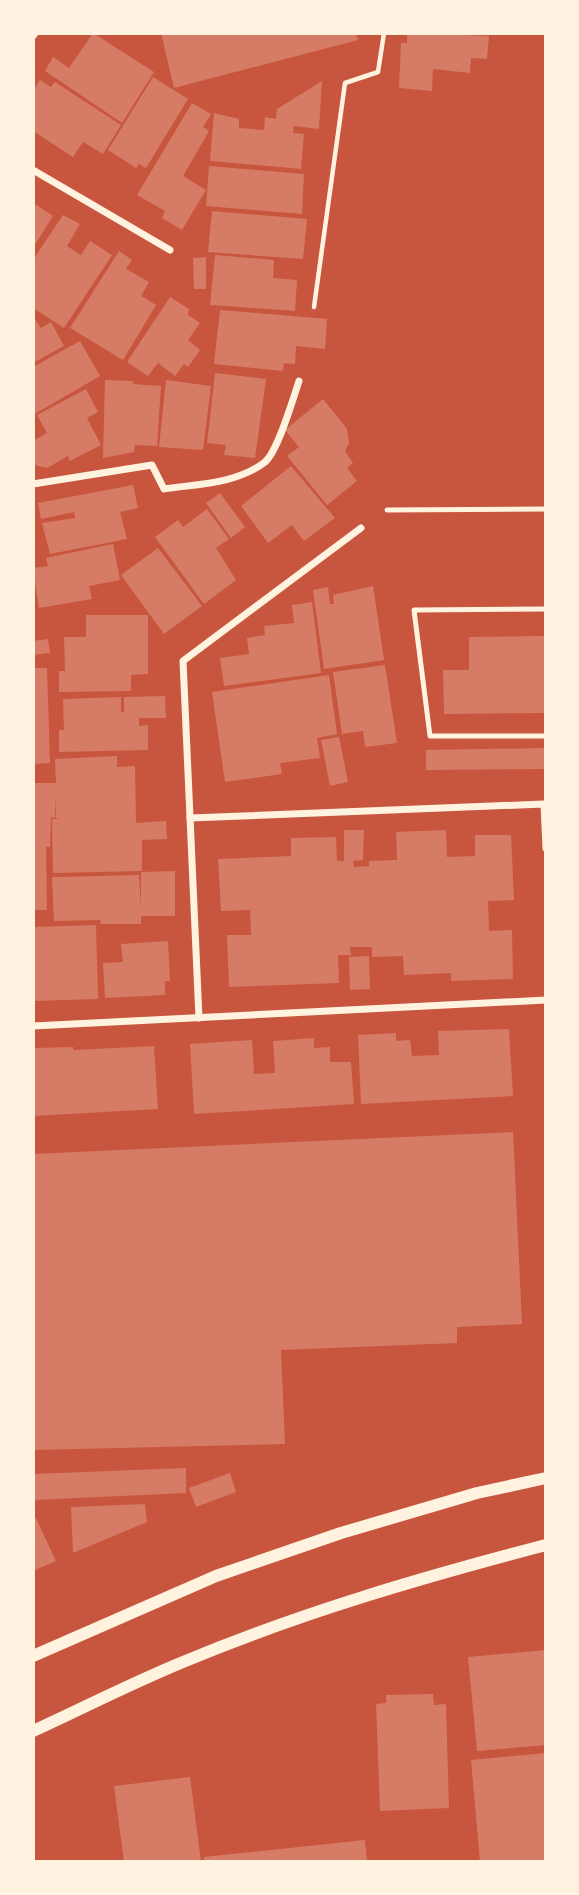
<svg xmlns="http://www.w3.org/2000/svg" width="579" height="1895" font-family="Arial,sans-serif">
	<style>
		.building { fill: #d67c66 }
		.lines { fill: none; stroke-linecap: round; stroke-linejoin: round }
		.path { stroke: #fff3e0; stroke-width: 4.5 }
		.service { stroke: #fff3e0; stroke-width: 5 }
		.minor { stroke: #fff3e0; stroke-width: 7 }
		.tertiary { stroke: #fff3e0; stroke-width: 12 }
	</style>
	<rect width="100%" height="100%" fill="#c8553d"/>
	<!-- building -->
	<g class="building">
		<path d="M93,33L154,72L122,123L45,71L53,57L69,68Z"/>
		<path d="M161,33H356L358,40L174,88Z"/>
		<path d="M407,33L489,36L487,59L471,58L470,73L433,69L432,91L399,88L401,43H407Z"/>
		<path d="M153,77L188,99L146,168L139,164L136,168L108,150Z"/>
		<path d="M40,80L51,87L55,82L121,125L103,154L83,142L73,157L33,131V91Z"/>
		<path d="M322,81L319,129L294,126L293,133L304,134L301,169L210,161L214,113L239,119V128L264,130L265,117L276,119L277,109Z"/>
		<path d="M192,103L211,114L203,127L209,131L183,176L206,190L182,230L162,218L165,211L137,195Z"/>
		<path d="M209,166L304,174L302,214L206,206Z"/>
		<path d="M33,203L53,216L33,248Z"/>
		<path d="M212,211L307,219L303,259L208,252Z"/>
		<path d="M63,215L80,224L67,246L81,255L90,241L112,255L64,328L33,308V260Z"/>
		<path d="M119,251L132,260L126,269L149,282L141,296L156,305L123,360L70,328Z"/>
		<path d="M215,255L274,260L273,278L297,280L295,311L210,305Z"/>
		<path d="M206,257V289H194L193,258Z"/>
		<path d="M170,297L189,309L188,315L200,323L188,340L200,350L188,367L184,364L175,376L158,363L148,376L127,362Z"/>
		<path d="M220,310L327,319L325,349L296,346L295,364L284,363L283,371L214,364Z"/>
		<path d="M33,316L41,328L51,322L64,346L33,363Z"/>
		<path d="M80,341L100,376L33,415V367Z"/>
		<path d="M215,373L266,379L255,458L224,455L226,445L207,443Z"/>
		<path d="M105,380L133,381V384L161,386L157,446L135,445L134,452L103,458Z"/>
		<path d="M166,380L211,386L203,450L159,447Z"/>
		<path d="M86,389L98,412L87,418L101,445L70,461L68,456L47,468L34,465L33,441L47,433L37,415Z"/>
		<path d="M323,399L347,429L349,443L345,451L353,463L347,468L357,481L327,505L287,456L299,447L285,430Z"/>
		<path d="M291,466L335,518L304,541L292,525L268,543L241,506Z"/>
		<path d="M133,485L138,508L120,512L127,539L50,554L42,523L75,518L74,512L41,519L38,503Z"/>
		<path d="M220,493L245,527L231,538L206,503Z"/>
		<path d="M207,509L229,539L216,548L236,580L204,604L155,537L178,520L183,527Z"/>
		<path d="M113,544L120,580L89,586L92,599L39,608L33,568L48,566L46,558Z"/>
		<path d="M158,548L202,606L164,634L121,575Z"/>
		<path d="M373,586L384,660L324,669L313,590L328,587L330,604H334L333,595Z"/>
		<path d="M312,602L321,673L224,686L220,658L249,654L247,638L265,635L264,626L294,623L292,605Z"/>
		<path d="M86,615H148V674L131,675V691L59,692V671H65L64,637H86Z"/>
		<path d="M546,636V713L444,714L443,670H469V637Z"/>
		<path d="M48,639L50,653L33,655V641Z"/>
		<path d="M385,665L397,743L365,747L363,731L342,734L333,672Z"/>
		<path d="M33,668H47L50,763L33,764Z"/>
		<path d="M329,675L337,734L317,738L320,758L280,763L282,774L225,782L212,692Z"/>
		<path d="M165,696L166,718H139V726L148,725V750L59,752V730H64L63,699L121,697V712H124V697Z"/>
		<path d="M339,737L348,782L330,786L321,740Z"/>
		<path d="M546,748V769L426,770V750Z"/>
		<path d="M117,756V767L135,766L136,823L166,821L167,839L142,840V871L53,873L52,819H59L56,818L55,795V818L51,817L50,847H46L47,910H33V783H56L55,759Z"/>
		<path d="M344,830H364L363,860L353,861L354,867L369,866V861L397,860L396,832L446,830L447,857L475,856V835H511L514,900L488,901L489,931L512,930L513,979L451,981V973L404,975L403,956L372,957V947H350L351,955H338L339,983L229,987L227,935H251L250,910L221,911L218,859L291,856V838L336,837L337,861H344Z"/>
		<path d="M175,871V916H141V924H100L101,920L54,921L52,877L139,875L141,907V872Z"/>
		<path d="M96,925L98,999L33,1001V927Z"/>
		<path d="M168,941L170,981H165V995L105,998L103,963L123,962L121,944Z"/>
		<path d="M369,956L370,989L350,990L349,957Z"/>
		<path d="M509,1029L513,1096L361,1104L358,1035L396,1033V1041L410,1040L412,1056L439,1055L438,1031Z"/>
		<path d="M314,1038V1048L330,1047V1062H351L354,1104L194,1114L190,1044L252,1040L254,1074L275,1073L273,1041Z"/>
		<path d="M154,1046L158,1109L33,1116V1048L73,1047V1050Z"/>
		<path d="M513,1132L522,1324L457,1327V1343L281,1350L285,1444L33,1450V1154Z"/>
		<path d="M186,1468V1493L33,1500V1474Z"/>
		<path d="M230,1473L236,1492L196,1507L189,1488Z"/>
		<path d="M145,1504L147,1522L73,1553L71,1507Z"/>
		<path d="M33,1512L56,1561L33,1571Z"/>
		<path d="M546,1650V1745L477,1751L468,1657Z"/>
		<path d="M433,1694L434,1705L446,1704L449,1808L380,1811L376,1704L386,1703V1695Z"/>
		<path d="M546,1753V1862H480L471,1760Z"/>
		<path d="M190,1777L201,1862H124L114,1786Z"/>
		<path d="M365,1840L367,1862H204V1857Z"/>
	</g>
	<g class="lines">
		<!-- path -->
		<path class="path" d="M314,307L345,83L378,72L384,33"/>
		<!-- service -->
		<g class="service">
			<path d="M387,510L546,509"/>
			<path d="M546,609L414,610L430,736H546"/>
		</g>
		<!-- minor -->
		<g class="minor">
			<path d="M33,36L35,33"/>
			<path d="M33,170L170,250"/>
			<path d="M33,484L152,465L164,489C197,484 237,484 265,462C278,451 293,399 299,381"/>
			<path d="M190,818L544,804L546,848"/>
			<path d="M199,1018L183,661L361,528"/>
			<path d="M33,1026L546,1000"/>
		</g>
		<!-- tertiary -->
		<g class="tertiary">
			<path d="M33,1656L216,1576L341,1533L477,1493L546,1478"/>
			<path d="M33,1731C83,1708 132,1683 183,1662C300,1613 423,1577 546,1545"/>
		</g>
	</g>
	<!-- border -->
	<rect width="579" height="1895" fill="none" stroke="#fff3e0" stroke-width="70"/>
</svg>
